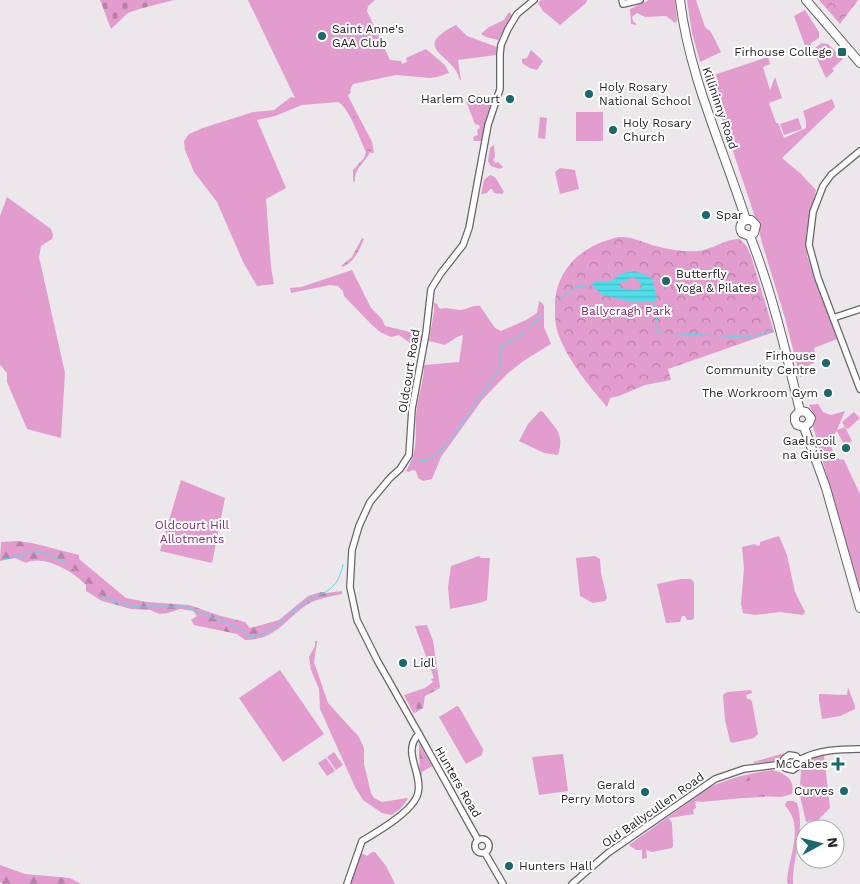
<svg xmlns="http://www.w3.org/2000/svg" width="860" height="884" font-family="'Work Sans',sans-serif">
	<style>
		.green { fill: #e29dce }
		.forest { fill: url(#forest-firs) }
		.cemetery { fill: url(#cemetery-stones) }
		.park { fill: url(#park-crowns) }
		.water { fill: url(#water-rules); fill-rule: evenodd }
		.lines { fill: none; stroke-linecap: round; stroke-linejoin: round }
		.stream { stroke: #4fdeea; stroke-width: 1 }
		.minor-casing { stroke: #696567; stroke-width: 8 }
		.major-casing { stroke: #696567; stroke-width: 10 }
		.minor { stroke: #fff; stroke-width: 5.5 }
		.major { stroke: #fff; stroke-width: 8 }
		.poi-dot { fill: #1b686e; stroke: #fff; stroke-width: 2 }
		.labels { text-anchor: middle; stroke-width: 4; stroke-linejoin: round; paint-order: stroke }
		.poi-label { font-size: 12px; fill: #272526; stroke: #fff; text-anchor: end }
		.street-label { font-size: 12px; fill: #272526; stroke: #fff }
		.park-label { font-size: 12px; fill: #862a72; stroke: #fff }
	</style>
	<defs>
		<pattern id="forest-firs" width="22" height="20" patternUnits="userSpaceOnUse" patternTransform="scale(1.25)"><rect width="22" height="20" fill="#e29dce"/><path d="M5 1l3.5 6h-7zM16 11l3.5 6h-7z" fill="#b780a7"/></pattern>
		<pattern id="cemetery-stones" width="16" height="16" patternUnits="userSpaceOnUse" patternTransform="scale(1.25)"><rect width="16" height="16" fill="#e29dce"/><path d="M2 7V4a2 2 0 0 1 4 0v3zM10 15v-3a2 2 0 0 1 4 0v3z" fill="#b780a7"/></pattern>
		<pattern id="park-crowns" width="20" height="18" patternUnits="userSpaceOnUse" patternTransform="scale(1.25)"><rect width="20" height="18" fill="#e29dce"/><path d="M2 6a3 3 0 1 1 6 0M12 15a3 3 0 1 1 6 0" fill="none" stroke="#b780a7"/></pattern>
		<pattern id="water-rules" width="6" height="5" patternUnits="userSpaceOnUse" patternTransform="scale(1.25)"><rect width="6" height="5" fill="#4fdeea"/><path d="M0 2.5h6" fill="none" stroke="#45bec9"/></pattern>
	</defs>
	<rect width="100%" height="100%" fill="#ebe7ea"/>
	<!-- green -->
	<g class="green">
		<path d="M248,0H375L368,6L367,11L390,60L401,61L402,64L407,62L406,58L426,49L445,65L449,73L437,77L430,78L396,75L353,84L350,90L351,92L348,96L372,142L374,153L366,152C360,140 349,107 338,102L302,105L275,116L257,120L286,188L266,199L271,267L274,284L257,286L243,262L217,202L194,172L185,150L184,141L189,134L203,128L253,112L274,110L291,97L295,98Z"/>
		<path d="M541,0H587L586,3L560,25L543,11L538,3Z"/>
		<path d="M649,0H675L677,21L675,23L666,16L645,17L637,13L632,17L633,21L637,25L631,24L630,9Z"/>
		<path d="M687,0H696L705,27L711,32L721,52L700,62L692,33Z"/>
		<path d="M805,10L819,32V38L811,43L807,51L794,16Z"/>
		<path d="M509,12L512,15L498,40L486,37L481,34L489,27L504,20Z"/>
		<path d="M456,25L467,36L497,47L496,55L458,60L461,80H460C455,54 408,49 456,25Z"/>
		<path d="M822,43L828,44L843,59L832,69L834,71L826,78L814,52L816,47Z"/>
		<path d="M531,50L543,61L537,70L530,68L522,63V59L527,58Z"/>
		<path d="M768,57L770,64L763,67L770,90L775,77L782,98L769,103L776,123H778L784,138L806,128V121L803,111L832,99L835,107L782,158L800,173L816,190L806,233L807,256L837,339L814,348L815,354L812,355L814,363L809,365L808,372L800,377L785,318L762,243L759,230L760,222L755,217L708,77Z"/>
		<path d="M494,99L487,115L481,141H474L473,137L478,135L477,130L480,128L479,125L475,124L466,101Z"/>
		<rect x="576" y="112" width="27" height="29"/>
		<path d="M540,117L547,118L545,139L538,138Z"/>
		<path d="M798,118L802,129L784,135L780,124Z"/>
		<path d="M494,145L495,157L493,160L495,163L498,162L503,167L500,169L491,166L488,161L490,148Z"/>
		<path d="M560,168L575,170L579,189L560,194L555,172Z"/>
		<path d="M490,175L495,177L504,192L502,194L494,193L492,189H490L487,193L481,194L484,180Z"/>
		<path d="M7,197L51,229L53,235L52,239L41,246L39,257L65,373L61,438L27,429L7,382V373L0,365V216Z"/>
		<path d="M352,270L371,308L382,319L385,326L423,335L422,339H418L417,344L410,343L399,335L391,337L380,332L371,324L344,296L343,291L338,286L330,285L291,293L290,288L301,287Z"/>
		<path d="M539,301L543,304L544,306V327L551,344L549,345L522,362L507,374L482,400L441,457L432,479L423,481L418,478L416,471L412,470L409,472L406,471C421,446 413,433 417,407C419,393 424,379 424,365L459,362L463,335L457,337L445,345L429,341L434,311V302L438,305V307L441,309C446,307 454,310 461,310C467,309 474,305 480,306L495,328L501,331L526,320L537,313Z"/>
		<path d="M818,404L823,412L831,415L845,411L837,430L845,427L842,422L854,412L860,418L848,429L845,427L852,441L844,445L837,431L830,439L834,458L844,460L860,494V594L813,426V413L809,405Z"/>
		<path d="M540,411L543,412C556,429 565,434 558,455L544,453L519,441L528,424Z"/>
		<path d="M181,480L225,498L212,563L160,551Z"/>
		<path d="M779,536L787,555L795,592L805,612L803,615L780,612L755,615L743,613L741,604L744,568L742,547L755,544L757,546L760,545V542Z"/>
		<path d="M479,556L481,558H490L487,600C483,603 458,607 450,609L448,587L451,566Z"/>
		<path d="M595,556L600,559L601,573L607,598L605,601L593,603L580,596L576,558Z"/>
		<path d="M681,579H691L694,582V618L692,620H687L685,616H682L680,622L666,623L657,584Z"/>
		<path d="M427,625L433,641L440,687L422,693L414,714L404,695L425,688L433,682L431,679L434,678L415,626Z"/>
		<path d="M315,641H317V643L314,662L328,703L359,737L364,748V764L371,793L374,798L382,802L407,798L408,799L400,809L392,815L382,813L363,800L355,787L320,709L319,689L311,670L309,657L315,646Z"/>
		<path d="M280,670L324,734L283,762L239,698Z"/>
		<path d="M848,687L855,706V709L840,716L822,719L819,700V694L847,695Z"/>
		<path d="M751,690L752,693L746,695L747,699H750L752,702L758,734L754,738L732,743L730,741L725,720L723,695L727,692Z"/>
		<path d="M457,706L459,707L483,749L482,755L466,764L439,717Z"/>
		<path d="M334,752L343,765L336,770L327,757Z"/>
		<path d="M785,753C779,763 764,762 754,763L753,762Z"/>
		<path d="M563,754L568,791L539,795L532,757Z"/>
		<path d="M824,756L830,808L818,820L806,822L798,787L800,786L801,770L798,771C802,761 811,755 824,756Z"/>
		<path d="M326,758L335,771L327,776L318,763Z"/>
		<path d="M772,770C785,772 796,781 792,794L781,797L762,796L702,802L695,801L696,808L693,810L694,814L669,818L672,823L673,846L672,848L652,852L646,850L647,858L642,859V850H636L629,845L710,787C730,778 750,773 772,770Z"/>
		<path d="M787,801H793L797,803C806,830 792,857 793,884H788L787,882C788,862 799,839 793,819C792,814 788,810 785,805Z"/>
		<path d="M372,852H375L386,866L395,884H351L361,853L367,856Z"/>
	</g>
	<!-- forest -->
	<g class="forest">
		<path d="M17,541L32,543L79,555V559L126,598L147,602L189,605L221,616L245,622L250,628L279,620L308,596L321,592L326,593L342,591V594C330,597 316,598 305,606C284,621 275,640 245,640L237,634L194,625L191,620L197,616L193,611L180,609L168,613L160,614L150,610L131,609L102,601L86,591V585C74,572 43,554 26,563L15,558L0,561L1,542Z"/>
		<path d="M440,687V688L425,696L423,708L415,713L418,701L422,693Z"/>
		<path d="M419,743L432,766L422,772C420,782 424,792 418,799L420,781Z"/>
		<path d="M748,775L751,778L749,781H742L740,784L741,790L752,796L765,795V797L744,798C740,794 739,789 735,784V780Z"/>
		<path d="M0,865L25,874L70,878L81,884H3L0,882Z"/>
	</g>
	<!-- cemetery -->
	<path class="cemetery" d="M100,0H174L139,9L128,13L111,29Z"/>
	<!-- park -->
	<g class="park">
		<path d="M819,0H858L840,24Z"/>
		<path d="M350,111L353,112L371,150C366,162 354,168 355,181L353,182V170L364,158L367,150Z"/>
		<path d="M619,237C632,236 644,243 656,246C670,250 685,252 699,251C713,249 727,238 740,239L747,247L751,256L774,332L668,369L671,380L645,385L619,396L610,398L607,407C588,385 569,362 558,334C555,325 555,316 555,307C555,269 582,245 619,237Z"/>
		<path d="M362,238L364,239C359,250 354,263 342,267V265L352,257Z"/>
	</g>
	<!-- water -->
	<path class="water" d="M635,271L652,278L657,298L653,302H632L602,295L592,285L595,281L608,282L623,273ZM634,277L639,281L642,286L637,290L620,288V283Z"/>
	<g class="lines">
		<!-- stream -->
		<g class="stream">
			<path d="M559,300L576,287L593,285"/>
			<path d="M653,302C654,305 656,308 657,311C658,320 652,325 659,333L747,337L758,335L772,330"/>
			<path d="M412,462L427,460L439,452L451,439L500,368V347L519,336L543,315"/>
			<path d="M0,560L14,557H22L24,553L29,551L46,554L68,563L100,595L116,602L137,607H186L238,628L250,637C273,635 287,614 306,602C314,596 326,594 333,586C339,580 341,573 343,565"/>
		</g>
		<defs>
			<g id="minor">
				<path d="M622,0L623,4L640,0"/>
				<path d="M860,151L831,175L823,186L813,212L809,245L818,278L860,389"/>
				<path d="M833,318L860,309"/>
				<path d="M419,734L478,840"/>
				<path d="M799,760C818,750 839,749 860,749"/>
				<path d="M783,764L785,768L793,770L799,765V760"/>
				<path d="M783,764L784,759L789,755L796,756L799,760"/>
				<circle cx="482" cy="846" r="7"/>
				<path d="M485,853L503,884"/>
				<path d="M347,884L362,841C377,832 414,811 418,793C423,773 401,751 419,734L377,660L357,620L350,587L352,550L359,526L370,502L390,478L400,469L409,455L412,409L426,333L431,289L441,273L463,245L469,228L488,125L500,89V54L501,45L508,29L517,14L534,0"/>
				<path d="M572,884L608,853L715,779L744,769L783,764"/>
			</g>
			<g id="major">
				<path d="M680,0C689,76 723,148 746,220"/>
				<path d="M806,0L860,63"/>
				<path d="M746,220H751L756,225L754,233L750,236"/>
				<path d="M746,220C740,223 739,228 742,233L750,236"/>
				<path d="M750,236C772,292 786,352 800,411"/>
				<path d="M800,411L806,412L811,418L809,423L804,427"/>
				<path d="M800,411L795,416V421L797,425L804,427"/>
				<path d="M804,427L826,488L860,608"/>
			</g>
		</defs>
		<!-- minor casing -->
		<use href="#minor" class="minor-casing"/>
		<!-- major casing -->
		<use href="#major" class="major-casing"/>
		<!-- minor -->
		<use href="#minor" class="minor"/>
		<!-- major -->
		<use href="#major" class="major"/>
	</g>
	<!-- markers -->
	<g class="poi-dot">
		<circle cx="322" cy="36" r="5"/>
		<rect x="837" y="47" width="10" height="10" rx="2.5"/>
		<circle cx="589" cy="94" r="5"/>
		<circle cx="510" cy="99" r="5"/>
		<circle cx="613" cy="130" r="5"/>
		<circle cx="706" cy="215" r="5"/>
		<circle cx="666" cy="281" r="5"/>
		<circle cx="826" cy="363" r="5"/>
		<circle cx="828" cy="393" r="5"/>
		<circle cx="846" cy="448" r="5"/>
		<circle cx="403" cy="663" r="5"/>
		<path d="M835.5 756.5h5v5h5v5h-5v5h-5v-5h-5v-5h5z"/>
		<circle cx="844" cy="791" r="5"/>
		<circle cx="645" cy="792" r="5"/>
		<circle cx="509" cy="866" r="5"/>
	</g>
	<g class="labels">
		<!-- poi labels -->
		<g class="poi-label">
			<text x="332" y="33" text-anchor="start">Saint Anne's<tspan x="332" dy="14">GAA Club</tspan></text>
			<text x="832" y="56">Firhouse College</text>
			<text x="599" y="91" text-anchor="start">Holy Rosary<tspan x="599" dy="14">National School</tspan></text>
			<text x="500" y="103">Harlem Court</text>
			<text x="623" y="127" text-anchor="start">Holy Rosary<tspan x="623" dy="14">Church</tspan></text>
			<text x="716" y="219" text-anchor="start">Spar</text>
			<text x="676" y="278" text-anchor="start">Butterfly<tspan x="676" dy="14">Yoga &amp; Pilates</tspan></text>
			<text x="816" y="360">Firhouse<tspan x="816" dy="14">Community Centre</tspan></text>
			<text x="818" y="397">The Workroom Gym</text>
			<text x="836" y="445">Gaelscoil<tspan x="836" dy="14">na Giúise</tspan></text>
			<text x="413" y="667" text-anchor="start">Lidl</text>
			<text x="828" y="768">McCabes</text>
			<text x="635" y="789">Gerald<tspan x="635" dy="14">Perry Motors</tspan></text>
			<text x="834" y="795">Curves</text>
			<text x="519" y="870" text-anchor="start">Hunters Hall</text>
		</g>
		<!-- street labels -->
		<g class="street-label">
			<text transform="translate(720 108) rotate(71)" y="4">Killininny Road</text>
			<text transform="translate(409 371) rotate(-81)" y="4">Oldcourt Road</text>
			<text transform="translate(458 782) rotate(60)" y="4">Hunters Road</text>
			<text transform="translate(653 810) rotate(-35)" y="4">Old Ballycullen Road</text>
		</g>
		<!-- park labels -->
		<g class="park-label">
			<text x="626" y="315">Ballycragh Park</text>
			<text x="192" y="529">Oldcourt Hill<tspan x="192" dy="14">Allotments</tspan></text>
		</g>
	</g>
	<!-- north arrow -->
	<g transform="translate(820 844) rotate(83)"><circle r="24" fill="#ffffff" stroke="#a9a8a8"/>
	<path d="M0-4L9 19L0 12L-9 19Z" fill="#1b686e"/>
	<text y="-8" font-size="14" font-weight="bold" text-anchor="middle" fill="#272526">N</text>
	</g>
</svg>
